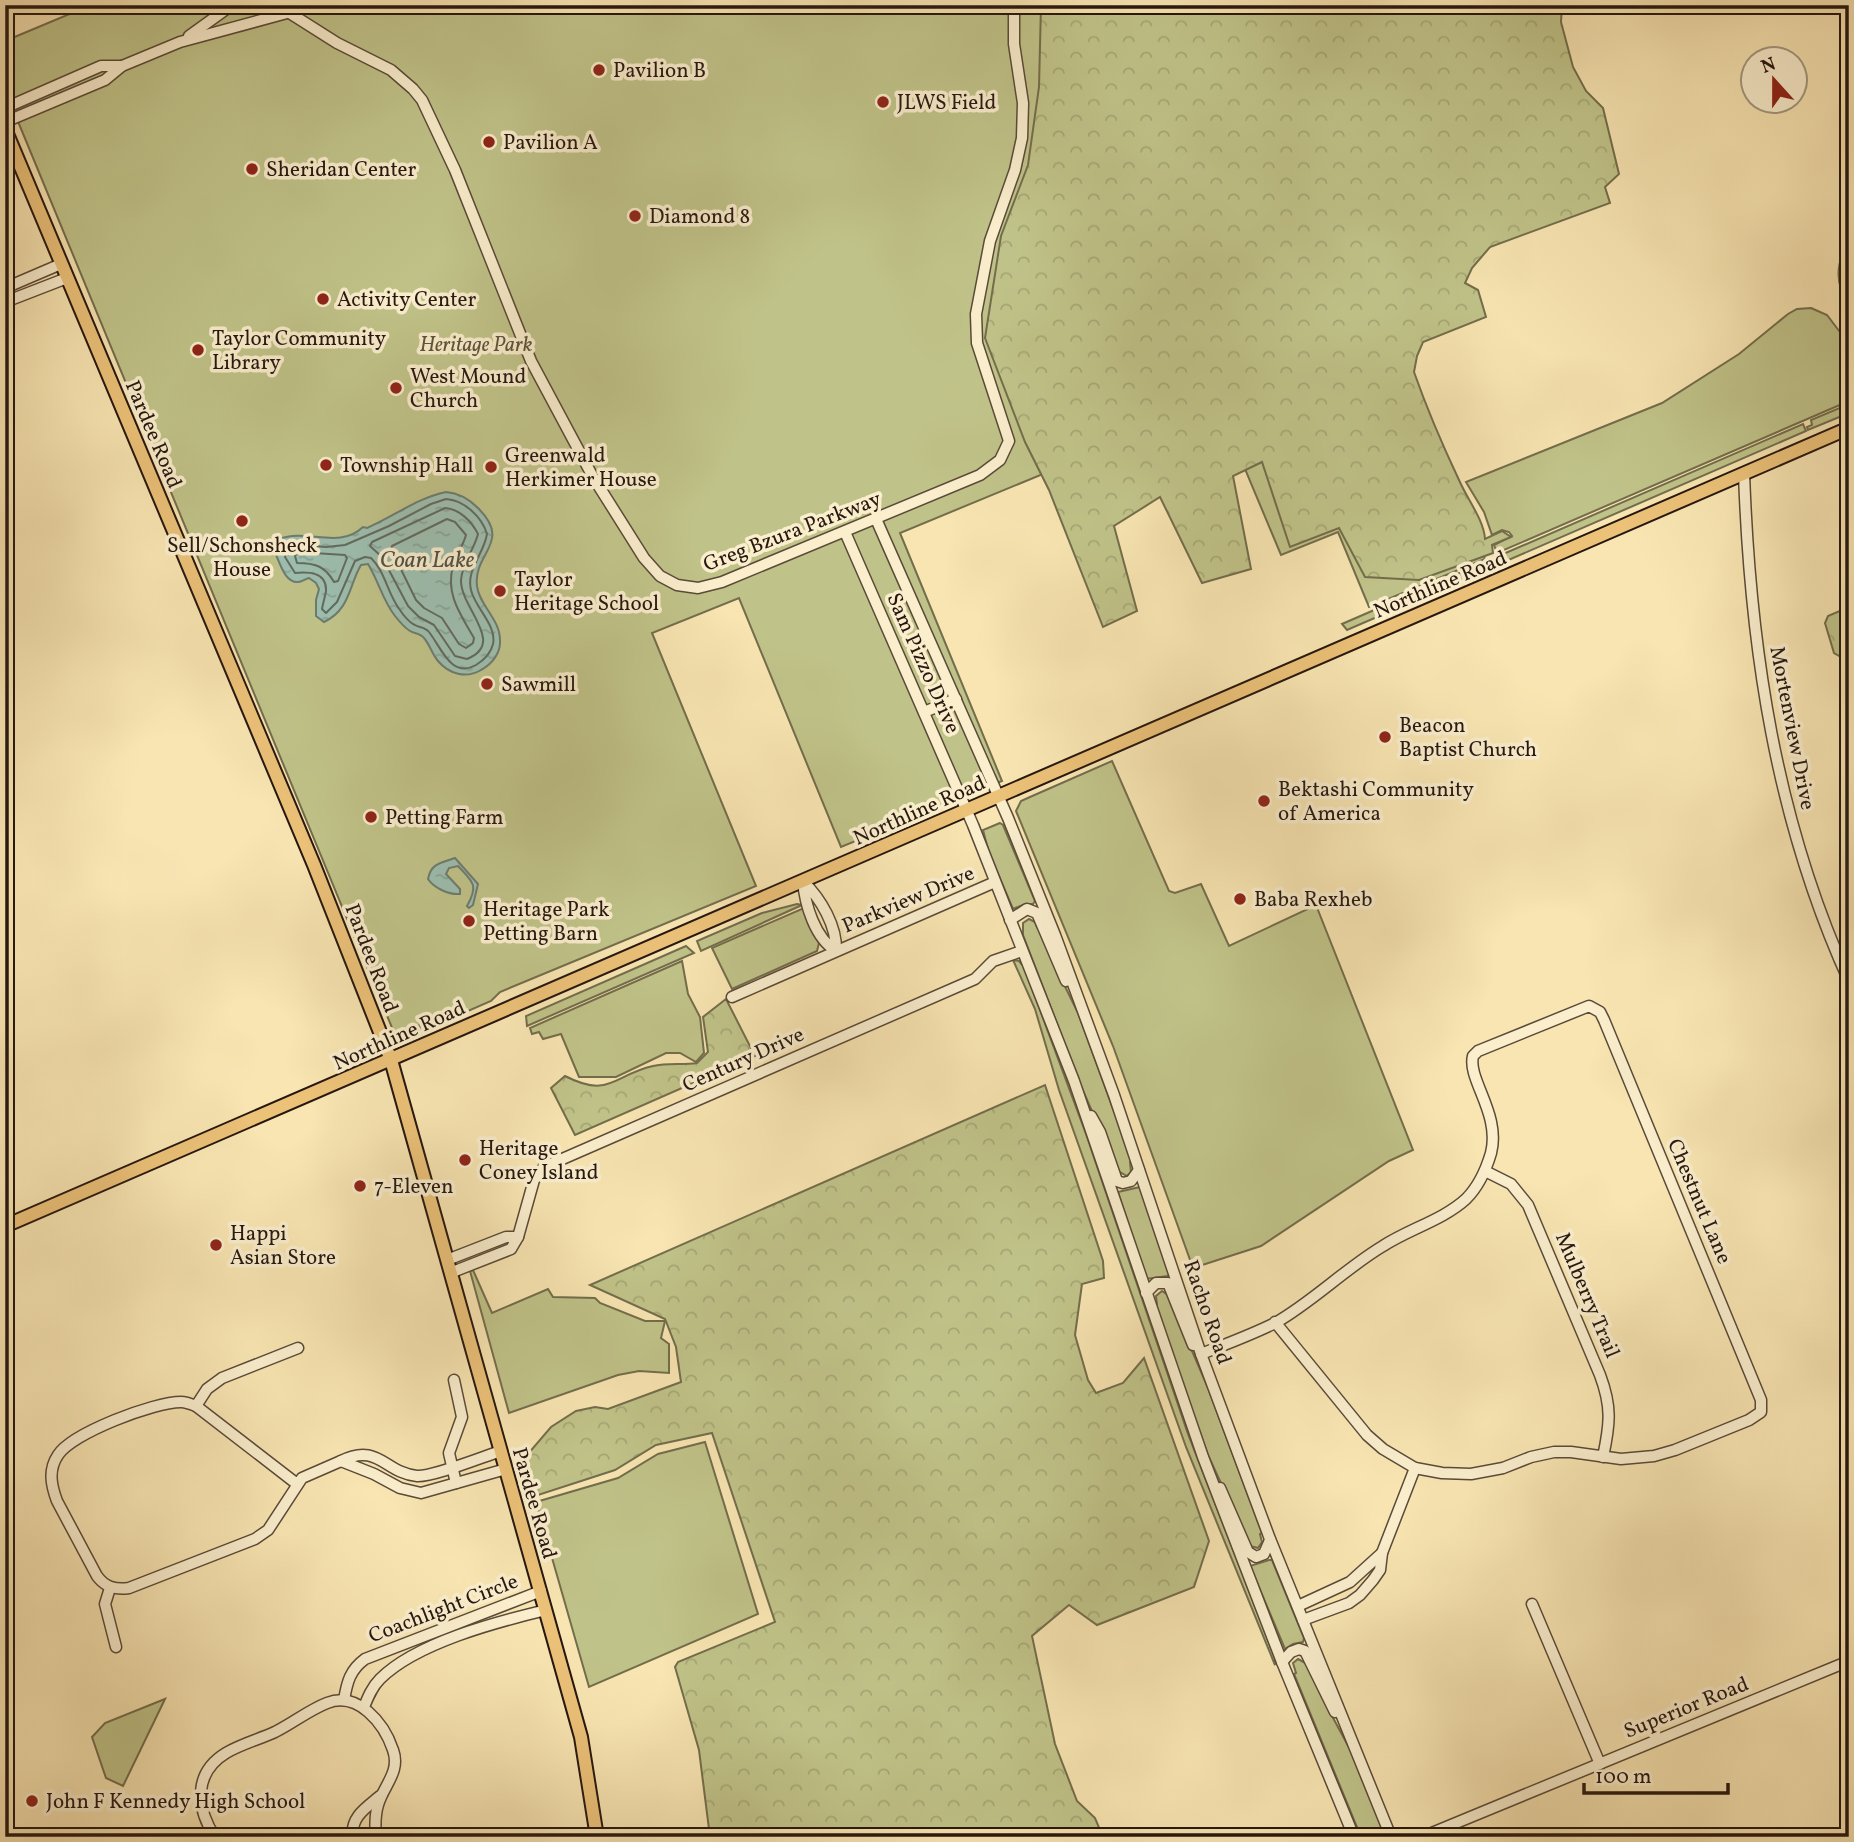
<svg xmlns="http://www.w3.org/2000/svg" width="1854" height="1842" font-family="Vollkorn,serif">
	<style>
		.green { fill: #c0c389; stroke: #736d4c; stroke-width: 2 }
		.forest { fill: url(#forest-crowns); stroke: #736d4c; stroke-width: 2 }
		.water { fill: url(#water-ripples); stroke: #6d7c70; stroke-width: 2 }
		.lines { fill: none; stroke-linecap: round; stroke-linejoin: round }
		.shore { stroke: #626b60; stroke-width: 2 }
		.minor-casing { stroke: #5a4a38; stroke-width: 13 }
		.major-casing { stroke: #261710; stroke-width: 16 }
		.minor { stroke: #faeecd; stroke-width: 10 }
		.major { stroke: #ecc279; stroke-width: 12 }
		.poi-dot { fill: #8f2418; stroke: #faeecd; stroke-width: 2.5 }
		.labels { text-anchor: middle; stroke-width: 7; stroke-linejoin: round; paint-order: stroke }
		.poi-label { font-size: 21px; fill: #261710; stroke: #faeecd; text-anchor: start }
		.park-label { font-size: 21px; font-style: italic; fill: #5c533a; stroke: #faeecd }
		.street-label { font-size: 21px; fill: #261710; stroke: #faeecd }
		.water-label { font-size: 23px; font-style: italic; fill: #505248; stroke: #faeecd }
	</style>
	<defs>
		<pattern id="forest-crowns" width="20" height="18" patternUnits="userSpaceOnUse" patternTransform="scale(1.75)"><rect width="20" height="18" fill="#c0c389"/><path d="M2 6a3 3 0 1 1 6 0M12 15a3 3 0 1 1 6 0" fill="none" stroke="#a5a775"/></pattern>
		<pattern id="water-ripples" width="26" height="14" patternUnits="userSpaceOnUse" patternTransform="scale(1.75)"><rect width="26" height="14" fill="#9dbfb0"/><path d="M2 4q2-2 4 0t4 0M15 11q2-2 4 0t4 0" fill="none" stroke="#87a396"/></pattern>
	</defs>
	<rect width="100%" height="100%" fill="#f8e5b2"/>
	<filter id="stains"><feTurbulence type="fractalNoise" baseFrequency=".00286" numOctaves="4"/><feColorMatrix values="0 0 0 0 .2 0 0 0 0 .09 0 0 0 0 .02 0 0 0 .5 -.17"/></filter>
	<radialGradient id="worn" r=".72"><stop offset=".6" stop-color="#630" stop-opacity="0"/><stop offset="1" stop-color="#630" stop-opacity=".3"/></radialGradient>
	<!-- green -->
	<g class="green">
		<path d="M91,5H1257L1485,559L1369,607L1338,532L1281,555L1217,402L900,533L1002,781L841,847L739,598L652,633L756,886L500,992L491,1001L413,1035L406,1034L438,1018L395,1035L5,90V41Z"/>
		<path d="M1849,244V303C1835,285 1835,263 1849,244Z"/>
		<path d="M1811,308L1827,315L1849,344V401L1497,553L1494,545L1512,536L1509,532L1502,530L1492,535L1484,512L1466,482L1662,403L1739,354L1788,314L1797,309Z"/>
		<path d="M1849,404V413L1808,430L1807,427L1812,425L1811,420Z"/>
		<path d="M1803,424L1806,431L1347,630L1342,624Z"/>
		<path d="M1112,761L1169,891L1175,893L1201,884L1229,946L1316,905L1413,1150L1389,1161L1261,1246L1193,1268L1113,1046L1016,811L1021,801L1030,797Z"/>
		<path d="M1000,823L1003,825L1035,901L1033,904H1025L1013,909L989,853L983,830Z"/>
		<path d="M797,904L802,905L701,951L697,941L762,913Z"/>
		<path d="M804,908L819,943L817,951L732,989L712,948Z"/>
		<path d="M1029,919L1035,922L1037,927L1039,926L1055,966L1078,1013L1132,1161L1130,1162L1131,1172L1127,1176L1118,1171L1081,1086L1023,935V923Z"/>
		<path d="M686,946L694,953L527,1026L526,1016Z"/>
		<path d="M1013,960L1019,961L1024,967L1086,1134L1188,1434L1275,1658V1665L1186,1447L1059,1090L1035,1009Z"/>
		<path d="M682,961L688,994L700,1017L704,1053L696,1062L680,1053H666L616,1077H579L561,1034L543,1039L539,1032L532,1034L530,1028Z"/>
		<path d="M1140,1187L1169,1274L1168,1276L1146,1279L1118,1192Z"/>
		<path d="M473,1270L492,1313L548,1289L553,1297L595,1298L600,1303L645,1321H665L661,1338L669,1344V1373L639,1371L618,1375L509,1413L470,1271Z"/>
		<path d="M1162,1291L1168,1295L1208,1388L1262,1533L1260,1534L1262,1542L1258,1548L1250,1546L1208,1455L1154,1305L1157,1304L1156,1296Z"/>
		<path d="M705,1442L758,1614L589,1687L536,1502L618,1478L658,1454Z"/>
		<path d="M1269,1560H1272L1304,1638L1303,1642L1293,1644L1285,1649L1250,1566Z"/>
		<path d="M1298,1659L1309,1665L1325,1703L1352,1753L1386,1837H1361L1294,1674L1296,1673L1293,1663Z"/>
		<path d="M165,1699L123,1786L106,1778L92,1737L105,1723Z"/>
	</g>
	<!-- forest -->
	<g class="forest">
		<path d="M1041,5H1562L1561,22L1573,67L1586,91L1603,108L1619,174L1605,187L1610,203L1490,247L1472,268L1465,283L1478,290L1486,317L1423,342L1417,356L1414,372C1427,409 1442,444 1459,480C1467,499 1484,520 1485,539L1502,531L1511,537L1492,545L1493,553L1419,580L1365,577L1339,528L1290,547L1262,462L1233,476L1251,569L1202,583L1160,497L1114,526L1137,611L1103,627L1049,490L1025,442L985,338L1001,236L1028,165L1039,87Z"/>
		<path d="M1849,607V660L1848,661L1834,653L1825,623L1828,616Z"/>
		<path d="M726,999L755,1056L575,1135L551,1088L565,1076C610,1099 613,1075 653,1066C667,1063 683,1065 697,1063L708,1052L703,1017Z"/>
		<path d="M1045,1085L1103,1261L1104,1278L1082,1284L1075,1335L1088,1380L1096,1393L1123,1383L1144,1358L1209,1541L1194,1587L1097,1625L1069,1605L1032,1636L1055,1744L1077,1801L1095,1818L1103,1837H710L699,1750L675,1667L678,1662L775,1622L712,1433L656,1445L615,1470L532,1497L527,1455L551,1427L576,1411L595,1407L608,1409L681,1382L676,1347L665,1319L590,1285Z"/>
	</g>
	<!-- water -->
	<g class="water">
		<path d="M446,492C459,493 469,499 478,508C513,543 473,552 477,586C479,605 500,619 500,640C501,653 492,664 481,670C466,679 449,674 438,661C432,654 430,645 424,638C420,633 415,634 410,631C405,628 399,621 395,616C383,601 378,580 368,564L361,565C349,585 350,610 324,622L316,616V600L319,589L316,583L309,578C305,579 302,582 298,582C285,583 280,563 276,555L280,549L279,539C307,528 339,550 363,527L367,528C393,517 417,498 446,492Z"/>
		<path d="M455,858L478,884L473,905L469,908L467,906C479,885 473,882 458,866L449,868L446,874L460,889V894C449,895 434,888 428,879C431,863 441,863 455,858Z"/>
	</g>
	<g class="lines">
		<!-- shore -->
		<g class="shore">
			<path d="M446,499C464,500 482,517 487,534C484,554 466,569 471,590C475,608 497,625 493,644C491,653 484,660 476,665C451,679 441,647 429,632C425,627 420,628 415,625C410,623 403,615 400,610C388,595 385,571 371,558L365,557L355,561L337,602L326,613L322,609C323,603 325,597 326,591C327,571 307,572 295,573L285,557L289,544L326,547L345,545L389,526L431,504Z"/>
			<path d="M445,508C460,509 472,522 478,534C474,550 462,563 461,580C460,608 507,643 467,659L455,656L434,625L419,617L408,606L382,557L370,546L372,542Z"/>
			<path d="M447,519L455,522L466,535C463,546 456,555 453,566C445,594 461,615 474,638L473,643L466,648L459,644L442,618L424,608L416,600L391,549L392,546Z"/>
			<path d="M298,552L345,555L347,558L338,581L334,582C325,566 315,563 297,563L295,556Z"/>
		</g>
		<defs>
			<g id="minor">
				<path d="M277,5L337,43L391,70L413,89L422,100L455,170L531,361L593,477L644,558L660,576L677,585L698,588L722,582L980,475L1000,460L1009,441L977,343L976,314L990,241L1015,170L1022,138L1023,103L1014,44V5"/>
				<path d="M189,36L232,5"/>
				<path d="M5,108L101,66H122"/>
				<path d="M5,122L105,80L122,66L180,42L287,13"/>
				<path d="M5,288L61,264"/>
				<path d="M5,302L67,278"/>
				<path d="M1744,473C1750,648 1776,821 1849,981"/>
				<path d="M876,519L1008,818L1055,935L1114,1095L1201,1354L1270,1539L1391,1837"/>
				<path d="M845,532L973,825L1074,1081L1203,1457L1282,1662L1354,1837"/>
				<path d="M924,712L956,699"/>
				<path d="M803,881C821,899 837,926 836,951C815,938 805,905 803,881Z"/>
				<path d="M1010,920L1027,909L1037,913L1066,981"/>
				<path d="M732,997L995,882"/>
				<path d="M1091,1116L1100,1132L1117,1181L1123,1183L1131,1181L1139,1170"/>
				<path d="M1485,1171L1511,1184L1528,1205L1600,1375C1612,1407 1610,1424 1603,1457"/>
				<path d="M518,1237L534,1180L544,1167L975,979L993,961L1022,951"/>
				<path d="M447,1260L506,1237H518L511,1249L450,1273"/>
				<path d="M1146,1293L1156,1283H1168L1193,1345"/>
				<path d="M1201,1354C1226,1344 1251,1335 1275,1323C1311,1303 1346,1268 1383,1246C1409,1229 1443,1220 1466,1199C1479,1186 1486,1170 1491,1153C1501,1114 1467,1079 1473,1056L1478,1051L1589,1006L1600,1012L1604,1020L1761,1400V1412L1749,1420L1675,1450L1654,1456L1621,1459L1571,1452H1554L1531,1457L1503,1468L1471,1474L1442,1473L1415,1468L1383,1449L1367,1435L1275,1322"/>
				<path d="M454,1380L462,1417L449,1453L456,1483"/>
				<path d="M196,1406L207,1389L222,1378L298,1348"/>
				<path d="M501,1451C482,1457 433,1477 417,1476C385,1473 378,1442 341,1461L374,1474L400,1488L421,1493L506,1469"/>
				<path d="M297,1484L196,1406C191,1404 186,1402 181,1402C154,1402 72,1433 58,1455C48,1470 51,1485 57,1501L97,1576C105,1587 115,1590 129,1588L255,1539L268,1530L302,1478L341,1461"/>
				<path d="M1220,1488L1248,1552L1256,1557L1264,1554L1270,1540"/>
				<path d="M110,1588L105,1604L116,1647"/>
				<path d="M1532,1604L1600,1764"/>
				<path d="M1298,1606L1350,1582L1382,1553"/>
				<path d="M1303,1620L1349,1603L1360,1595L1373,1580L1380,1570L1382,1553L1415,1468"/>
				<path d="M1282,1662L1291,1652L1299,1649L1305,1651L1335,1712"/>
				<path d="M344,1700C347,1682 350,1670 365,1659L541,1591"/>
				<path d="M364,1707C368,1697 372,1687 380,1679C416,1643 496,1622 546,1610"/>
				<path d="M215,1837C196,1808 193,1773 226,1753C241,1744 260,1739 275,1732C293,1723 309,1710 327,1703C358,1691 384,1723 393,1750C401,1772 383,1786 378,1805C375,1815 375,1826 376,1837"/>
				<path d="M353,1837C350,1817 367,1807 380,1796"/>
				<path d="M1422,1837L1849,1661"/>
			</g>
			<g id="major">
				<path d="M5,129L314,865L391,1060L581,1737L597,1837"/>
				<path d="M5,1226L1849,428"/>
			</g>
		</defs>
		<!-- minor casing -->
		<use href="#minor" class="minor-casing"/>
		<!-- major casing -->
		<use href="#major" class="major-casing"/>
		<!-- minor -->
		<use href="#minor" class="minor"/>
		<!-- major -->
		<use href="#major" class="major"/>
	</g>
	<!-- markers -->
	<g class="poi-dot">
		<circle cx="599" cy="70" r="7"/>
		<circle cx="883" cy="102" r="7"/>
		<circle cx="489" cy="142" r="7"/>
		<circle cx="252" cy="169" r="7"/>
		<circle cx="635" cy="216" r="7"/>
		<circle cx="323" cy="299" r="7"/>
		<circle cx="198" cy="350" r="7"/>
		<circle cx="396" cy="388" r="7"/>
		<circle cx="326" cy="465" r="7"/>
		<circle cx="491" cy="467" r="7"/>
		<circle cx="242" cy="521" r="7"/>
		<circle cx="500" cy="591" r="7"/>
		<circle cx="487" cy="684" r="7"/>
		<circle cx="1385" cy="737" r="7"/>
		<circle cx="1264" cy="801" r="7"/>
		<circle cx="371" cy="817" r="7"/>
		<circle cx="1240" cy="899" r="7"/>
		<circle cx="469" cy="921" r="7"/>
		<circle cx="465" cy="1160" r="7"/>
		<circle cx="360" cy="1186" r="7"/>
		<circle cx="216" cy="1245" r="7"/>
		<circle cx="32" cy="1801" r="7"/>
	</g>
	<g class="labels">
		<!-- poi labels -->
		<g class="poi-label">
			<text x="613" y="77">Pavilion B</text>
			<text x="897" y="109">JLWS Field</text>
			<text x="503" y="149">Pavilion A</text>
			<text x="266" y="176">Sheridan Center</text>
			<text x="649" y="223">Diamond 8</text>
			<text x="337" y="306">Activity Center</text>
			<text x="212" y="345">Taylor Community<tspan x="212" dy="24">Library</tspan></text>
			<text x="410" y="383">West Mound<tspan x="410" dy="24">Church</tspan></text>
			<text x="505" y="462">Greenwald<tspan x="505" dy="24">Herkimer House</tspan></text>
			<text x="340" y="472">Township Hall</text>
			<text x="242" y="552" text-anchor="middle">Sell/Schonsheck<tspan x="242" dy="24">House</tspan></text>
			<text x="514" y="586">Taylor<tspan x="514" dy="24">Heritage School</tspan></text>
			<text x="501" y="691">Sawmill</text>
			<text x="1399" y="732">Beacon<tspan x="1399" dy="24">Baptist Church</tspan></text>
			<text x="1278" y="796">Bektashi Community<tspan x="1278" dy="24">of America</tspan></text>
			<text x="385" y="824">Petting Farm</text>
			<text x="1254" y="906">Baba Rexheb</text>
			<text x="483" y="916">Heritage Park<tspan x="483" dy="24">Petting Barn</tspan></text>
			<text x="479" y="1155">Heritage<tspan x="479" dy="24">Coney Island</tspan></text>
			<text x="374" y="1193">7-Eleven</text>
			<text x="230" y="1240">Happi<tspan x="230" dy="24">Asian Store</tspan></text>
			<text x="46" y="1808">John F Kennedy High School</text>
		</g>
		<!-- park labels -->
		<g class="park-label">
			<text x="476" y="351">Heritage Park</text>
		</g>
		<!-- street labels -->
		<g class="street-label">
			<text transform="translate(154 434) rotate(67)" y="7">Pardee Road</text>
			<text transform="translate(792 531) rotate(-21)" y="7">Greg Bzura Parkway</text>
			<text transform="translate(1440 584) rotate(-23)" y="7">Northline Road</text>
			<text transform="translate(924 663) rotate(66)" y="7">Sam Pizzo Drive</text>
			<text transform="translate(1793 728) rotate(79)" y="7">Mortenview Drive</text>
			<text transform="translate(919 810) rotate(-24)" y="7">Northline Road</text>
			<text transform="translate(908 899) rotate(-23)" y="7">Parkview Drive</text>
			<text transform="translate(372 958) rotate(69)" y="7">Pardee Road</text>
			<text transform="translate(399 1035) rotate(-24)" y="7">Northline Road</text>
			<text transform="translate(743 1059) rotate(-24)" y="7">Century Drive</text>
			<text transform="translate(1700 1201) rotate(67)" y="7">Chestnut Lane</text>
			<text transform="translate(1588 1295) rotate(67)" y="7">Mulberry Trail</text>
			<text transform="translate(1208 1312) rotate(71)" y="7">Racho Road</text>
			<text transform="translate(535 1503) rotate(74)" y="7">Pardee Road</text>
			<text transform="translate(443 1608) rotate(-21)" y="7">Coachlight Circle</text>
			<text transform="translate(1686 1707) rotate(-22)" y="7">Superior Road</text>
		</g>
		<!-- water labels -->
		<g class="water-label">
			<text x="427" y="567">Coan Lake</text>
		</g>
	</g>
	<!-- margin -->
	<rect width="1854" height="1842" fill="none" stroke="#f8e5b2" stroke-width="28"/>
	<rect x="7" y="7" width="1840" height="1828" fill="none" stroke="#261710" stroke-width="3.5"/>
	<rect x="14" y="14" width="1826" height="1814" fill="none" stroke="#261710" stroke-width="2"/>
	<!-- north arrow -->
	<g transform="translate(1774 80) rotate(339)"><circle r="33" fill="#faeecd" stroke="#a59881" stroke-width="2"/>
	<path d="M0-5L12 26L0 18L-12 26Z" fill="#8f2418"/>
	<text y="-10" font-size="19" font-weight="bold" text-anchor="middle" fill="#261710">N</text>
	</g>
	<!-- scale -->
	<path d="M1584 1783v10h144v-10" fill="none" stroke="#261710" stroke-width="3.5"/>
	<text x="1595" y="1783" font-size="21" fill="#261710" stroke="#faeecd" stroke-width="5" paint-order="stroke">100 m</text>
	<rect width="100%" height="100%" filter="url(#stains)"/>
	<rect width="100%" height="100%" fill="url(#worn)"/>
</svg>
